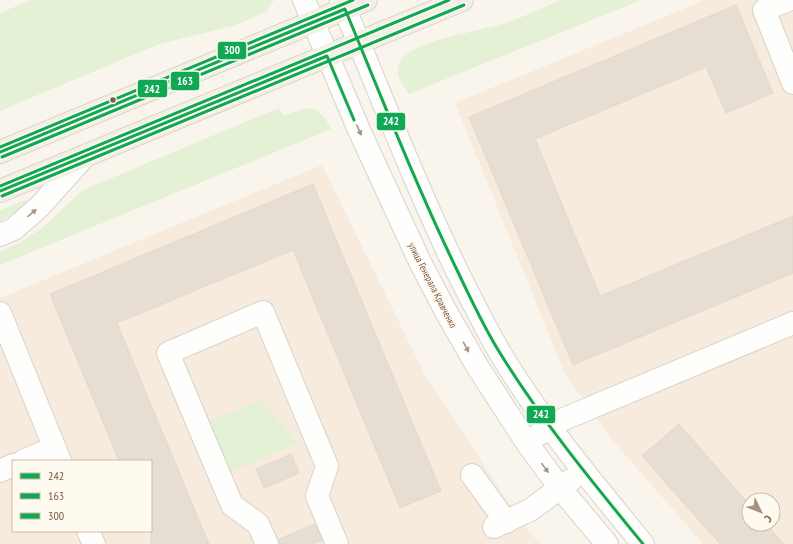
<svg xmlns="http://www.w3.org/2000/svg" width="793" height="544" font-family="'PT Sans Narrow',sans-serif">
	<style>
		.residential { fill: #f6ebdc; fill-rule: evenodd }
		.green { fill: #e4f1d5 }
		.building { fill: #e6ddd3; stroke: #e3d8cd }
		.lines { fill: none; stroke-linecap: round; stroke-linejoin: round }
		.minor-casing { stroke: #d8d2ca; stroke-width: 24 }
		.major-casing { stroke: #dad1c9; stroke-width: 24 }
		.minor { stroke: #fefefc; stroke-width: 22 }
		.major { stroke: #f3efe6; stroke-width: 22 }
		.bus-1-casing { stroke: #fffaef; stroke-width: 6 }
		.bus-2-casing { stroke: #fffaef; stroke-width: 6 }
		.bus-3-casing { stroke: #fffaef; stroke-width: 6 }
		.bus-1 { stroke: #10a855; stroke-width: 3 }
		.bus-2 { stroke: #10a855; stroke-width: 3 }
		.bus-3 { stroke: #10a855; stroke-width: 3 }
		.oneway { fill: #a99587 }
		.bus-dot { fill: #7b5d48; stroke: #fffaef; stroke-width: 1.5 }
		.labels { text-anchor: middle; stroke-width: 3.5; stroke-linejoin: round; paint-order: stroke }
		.street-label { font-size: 10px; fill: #7b5d48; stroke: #fffaef }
		.line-badge { stroke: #fffaef; stroke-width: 1.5 }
		.badge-label { font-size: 11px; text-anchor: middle; font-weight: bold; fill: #fff }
	</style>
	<rect width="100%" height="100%" fill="#f9f5ec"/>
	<!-- residential -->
	<g class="residential">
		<path d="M705,0H793V544H703L615,443L565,374L455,103ZM749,500H773V524H749Z"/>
		<path d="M322,165L424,373L519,519L540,544H0V298ZM13,461H151V531H13Z"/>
	</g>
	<!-- green -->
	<g class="green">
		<path d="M31,0H274L266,12L233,26L159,44L0,111V13Z"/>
		<path d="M561,0H641L409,94C404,85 394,76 399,64C408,40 484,31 508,22C526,16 544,7 561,0Z"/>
		<path d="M279,108L283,116C307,107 317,101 331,129L0,265V252L21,242L42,228L83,190Z"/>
		<path d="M26,200L28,203L27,205L0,222V210Z"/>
		<path d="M260,400L298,443L228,473L207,422Z"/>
	</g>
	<!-- building -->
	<g class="building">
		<path d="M736,5L773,93L726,113L706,67L535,139L600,296L793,216V273L573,365L469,117Z"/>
		<path d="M313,184L441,491L400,508L293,250L117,323L209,544H151V461H119L50,294Z"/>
		<path d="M679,424L749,504V524H766L784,544H720L642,456Z"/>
		<path d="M291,454L299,473L264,488L256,469Z"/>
		<path d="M315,524L322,540L313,544H279V539Z"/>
	</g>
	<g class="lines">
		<defs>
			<g id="minor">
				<path d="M304,0L359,130L419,260L444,308L477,366L527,443L560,488L607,544"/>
				<path d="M341,0C380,92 415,185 459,275C472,301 485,327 500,353C541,421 592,482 643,544"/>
				<path d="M788,0L764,10L793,83"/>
				<path d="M0,235L14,229L40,206L84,157"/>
				<path d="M0,313L60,461"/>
				<path d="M538,435L564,419L793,323"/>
				<path d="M23,461L54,448"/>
				<path d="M0,471L13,465"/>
				<path d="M472,475L506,522"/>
				<path d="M494,527L530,510L571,480"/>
				<path d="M88,531L94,544"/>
				<path d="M267,544L258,524L232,505L168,353L263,312L327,466L317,496L337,544"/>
			</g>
			<g id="major">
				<path d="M0,152L366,0"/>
				<path d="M0,191L462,0"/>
			</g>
		</defs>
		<!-- minor casing -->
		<use href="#minor" class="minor-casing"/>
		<!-- major casing -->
		<use href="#major" class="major-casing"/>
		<!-- minor -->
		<use href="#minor" class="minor"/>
		<!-- major -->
		<use href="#major" class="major"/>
		<defs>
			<g id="bus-1">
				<path d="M0,152L345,9C381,96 415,183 456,268C470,297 483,326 500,353C542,421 593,483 643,544"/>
				<path d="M0,191L327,56L354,120"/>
			</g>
			<g id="bus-2">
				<path d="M2,157L368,5"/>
				<path d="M2,196L464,5"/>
			</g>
			<g id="bus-3">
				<path d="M0,147L353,0"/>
				<path d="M0,186L449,0"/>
			</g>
		</defs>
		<!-- bus-1 casing -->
		<use href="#bus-1" class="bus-1-casing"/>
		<!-- bus-2 casing -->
		<use href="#bus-2" class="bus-2-casing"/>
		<!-- bus-3 casing -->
		<use href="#bus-3" class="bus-3-casing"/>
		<!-- bus-1 -->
		<use href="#bus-1" class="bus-1"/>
		<!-- bus-2 -->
		<use href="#bus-2" class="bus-2"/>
		<!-- bus-3 -->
		<use href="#bus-3" class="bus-3"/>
	</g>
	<!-- one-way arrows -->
	<defs><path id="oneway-solid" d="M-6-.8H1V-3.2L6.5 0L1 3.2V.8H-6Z"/></defs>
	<g class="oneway">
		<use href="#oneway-solid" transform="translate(359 130) rotate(66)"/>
		<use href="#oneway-solid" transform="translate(32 213) rotate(-40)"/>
		<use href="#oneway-solid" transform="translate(466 347) rotate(61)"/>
		<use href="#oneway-solid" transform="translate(545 468) rotate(54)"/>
	</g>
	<!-- markers -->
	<circle class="bus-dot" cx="113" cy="100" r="3.5"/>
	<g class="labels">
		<!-- street labels -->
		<g class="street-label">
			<text transform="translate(433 285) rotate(63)" y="4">улица Генерала Кравченко</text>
		</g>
	</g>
	<g class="line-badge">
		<rect x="217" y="41" width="30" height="19" rx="4" fill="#10a855"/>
		<rect x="170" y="71" width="30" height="20" rx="4" fill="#10a855"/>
		<rect x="137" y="79" width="31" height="19" rx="4" fill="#10a855"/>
		<rect x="376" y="112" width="30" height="19" rx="4" fill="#10a855"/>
		<rect x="526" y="405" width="30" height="19" rx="4" fill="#10a855"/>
	</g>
	<g class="badge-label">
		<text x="232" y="54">300</text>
		<text x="185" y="85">163</text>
		<text x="152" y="93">242</text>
		<text x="391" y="125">242</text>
		<text x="541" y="418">242</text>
	</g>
	<!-- legend -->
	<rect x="12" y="460" width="140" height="72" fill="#fffaef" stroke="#cabbac"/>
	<rect x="20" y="473" width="20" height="6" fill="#10a855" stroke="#cabbac"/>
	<text x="48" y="480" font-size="12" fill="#7b5d48">242</text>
	<rect x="20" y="493" width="20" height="6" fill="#10a855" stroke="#cabbac"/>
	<text x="48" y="500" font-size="12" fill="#7b5d48">163</text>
	<rect x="20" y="513" width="20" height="6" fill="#10a855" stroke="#cabbac"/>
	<text x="48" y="520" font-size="12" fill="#7b5d48">300</text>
	<!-- north arrow -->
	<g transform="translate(761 512) rotate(133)"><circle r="19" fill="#fffaef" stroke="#cabbac"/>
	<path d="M0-3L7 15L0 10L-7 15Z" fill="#a79281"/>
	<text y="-6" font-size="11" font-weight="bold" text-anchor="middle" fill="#7b5d48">С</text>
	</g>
</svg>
